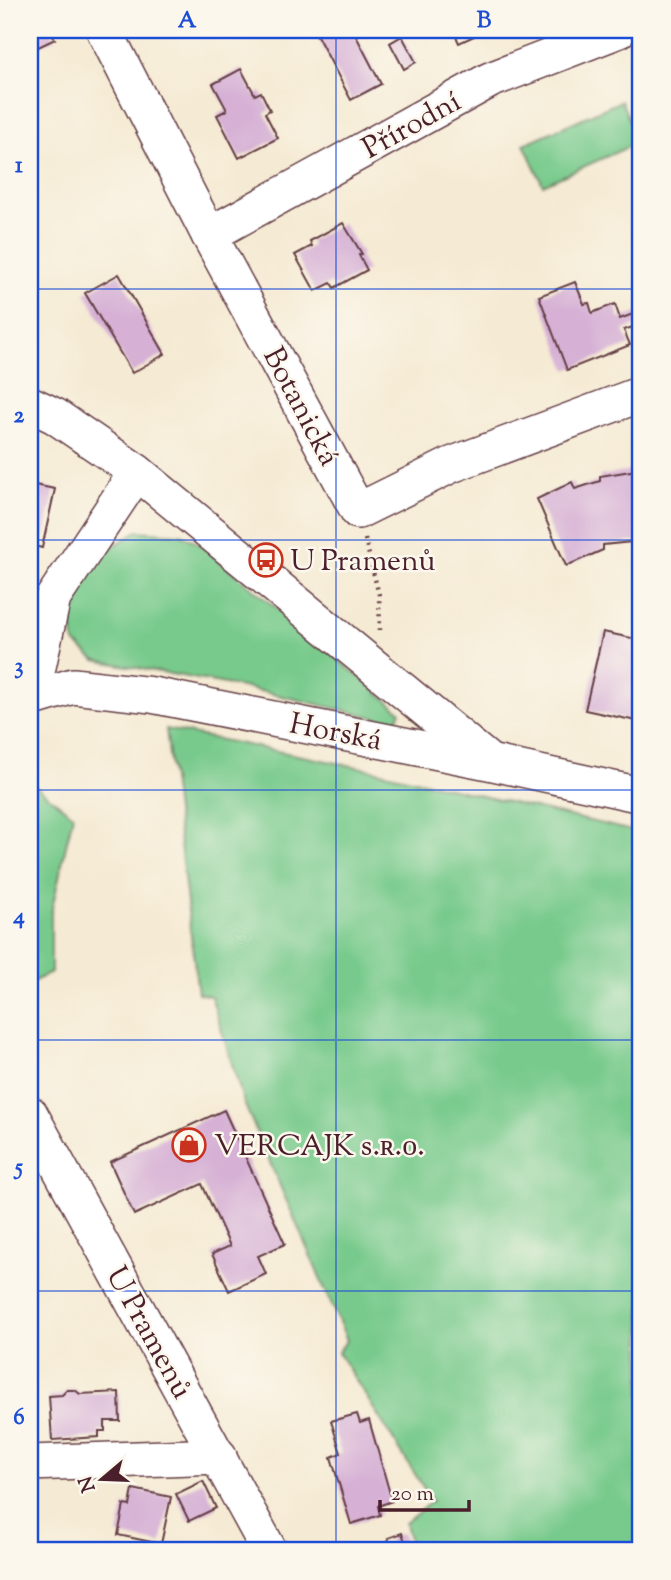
<svg xmlns="http://www.w3.org/2000/svg" width="671" height="1580" font-family="'Sorts Mill Goudy',serif">
	<style>
		.green { fill: #78ca8c; stroke: #61745c; stroke-width: 2 }
		.building { fill: #d6b0d5 }
		.lines { fill: none; stroke-linecap: round; stroke-linejoin: round }
		.minor-casing { stroke: #643d44; stroke-width: 38 }
		.path { stroke: #643d44; stroke-width: 4.5; stroke-dasharray: 2 5; stroke-linecap: butt }
		.minor { stroke: #fff; stroke-width: 35 }
		.grid { fill: none; stroke: #1d4ed8; stroke-width: 2; stroke-opacity: 0.55 }
		.labels { text-anchor: middle; stroke-width: 5; stroke-linejoin: round; paint-order: stroke }
		.street-label { font-size: 30px; fill: #4a1f2b; stroke: #fbf7ec }
		.poi-label { font-size: 30px; fill: #4a1f2b; stroke: #fbf7ec; text-anchor: start }
		.neatline { fill: none; stroke: #1d4ed8; stroke-width: 2.5 }
		.grid-label { font-size: 23px; text-anchor: middle; font-weight: bold; fill: #1d4ed8 }
	</style>
	<rect width="100%" height="100%" fill="#fbf7ec"/>
	<filter id="ink" filterUnits="userSpaceOnUse"><feTurbulence type="fractalNoise" baseFrequency=".0143" numOctaves="2"/><feDisplacementMap in="SourceGraphic" scale="14" xChannelSelector="R" yChannelSelector="G"/><feConvolveMatrix kernelMatrix="1 2 1 2 8 2 1 2 1" color-interpolation-filters="sRGB"/></filter>
	<filter id="wash" filterUnits="userSpaceOnUse"><feTurbulence type="fractalNoise" baseFrequency=".00686" numOctaves="4" result="noise"/><feDisplacementMap in="SourceGraphic" scale="28" xChannelSelector="R" yChannelSelector="G"/><feGaussianBlur stdDeviation="1.57" result="paint"/><feColorMatrix in="noise" values="0 0 0 0 0 0 0 0 0 0 0 0 0 0 0 0 0 1.4 0 .05"/><feComposite in="paint" operator="in"/></filter>
	<g filter="url(#wash)">
		<rect width="100%" height="100%" fill="#f5ead3"/>
		<!-- green -->
		<g class="green">
			<path d="M621,101L639,142L543,185L524,144Z"/>
			<path d="M137,531L181,534L198,543L401,712L395,722L247,688L95,660L74,642L71,605L98,556Z"/>
			<path d="M166,729L373,770L641,833V1550H412L405,1523L432,1501L338,1352L347,1340L244,1103L211,996L198,993Z"/>
			<path d="M30,782L73,815L51,913V973L30,983Z"/>
		</g>
		<g id="blocks">
			<!-- building -->
			<g class="building">
				<path d="M30,30H50L55,39L30,51Z"/>
				<path d="M314,30H353L381,84L351,100Z"/>
				<path d="M453,30H487L459,43Z"/>
				<path d="M402,36L416,62L404,69L390,43Z"/>
				<path d="M241,69L255,95L261,92L270,110L265,113L278,138L239,158L217,115L227,110L213,84Z"/>
				<path d="M343,223L362,254L359,255L367,270L334,288L331,283L315,291L295,255L312,246L310,241Z"/>
				<path d="M119,274L165,354L132,373L85,293Z"/>
				<path d="M575,282L584,304L589,303L592,313L615,304L620,319L641,311V324L624,330L630,345L567,370L539,296Z"/>
				<path d="M637,470L641,500V541L603,545V550L566,566L537,499L572,482L575,489L600,481V476Z"/>
				<path d="M30,484L55,489L42,548L30,545Z"/>
				<path d="M603,632L641,640V722L585,710Z"/>
				<path d="M224,1110L285,1244L258,1256L266,1274L229,1291L212,1254L230,1246L202,1184L134,1215L110,1162Z"/>
				<path d="M67,1390H75L80,1394L119,1392L120,1421H105V1431H99V1437L52,1440L49,1396L62,1395Z"/>
				<path d="M357,1414L360,1423L369,1420L392,1501L378,1506L380,1515L351,1524L331,1457L341,1453L331,1421Z"/>
				<path d="M203,1481L216,1508L189,1521L176,1494Z"/>
				<path d="M133,1489L171,1497L161,1544L118,1535L124,1505L130,1506Z"/>
				<path d="M402,1533L408,1550H392L388,1538Z"/>
			</g>
		</g>
	</g>
	<g filter="url(#ink)">
		<use href="#blocks" fill-opacity="0" stroke="#643d44" stroke-width="2"/>
		<g class="lines">
			<defs>
				<g id="minor">
					<path d="M104,30L209,235L358,511L451,465L641,394"/>
					<path d="M209,235L490,80L619,30"/>
					<path d="M30,404L55,416L137,472L485,758"/>
					<path d="M30,699L73,686L152,695L489,762L641,795"/>
					<path d="M31,699L53,598L137,472"/>
					<path d="M30,1114L269,1550"/>
					<path d="M30,1463L219,1456"/>
				</g>
			</defs>
			<!-- minor casing -->
			<use href="#minor" class="minor-casing"/>
			<!-- path -->
			<path class="path" d="M365,539L379,595L380,630"/>
			<!-- minor -->
			<use href="#minor" class="minor"/>
		</g>
	</g>
	<!-- grid -->
	<path class="grid" d="M336,30V1550M30,289H641M30,540H641M30,790H641M30,1040H641M30,1291H641"/>
	<!-- icons -->
	<defs>
		<symbol id="bus-ring" viewBox="-11 -11 22 22"><circle r="9.5" fill="#fbf7ec" stroke="#c8321e" stroke-width="1.5"/><path d="M-5-6H5V4H4V6H2V4H-2V6H-4V4H-5ZM-3.5-4V0h7V-4ZM-3.5 1.2v1.5H-2V1.2ZM2 1.2v1.5H3.5V1.2Z" fill="#c8321e"/></symbol>
		<symbol id="shop-ring" viewBox="-11 -11 22 22"><circle r="9.5" fill="#fbf7ec" stroke="#c8321e" stroke-width="1.5"/><path d="M-5-2.5h2.3a2.7 3.5 0 0 1 5.4 0H5L5.5 6h-11ZM-1.5-2.5h3a1.5 2.3 0 0 0-3 0Z" fill="#c8321e"/></symbol>
	</defs>
	<g fill-rule="evenodd">
		<use href="#bus-ring" x="247" y="541" width="38" height="38"/>
		<use href="#shop-ring" x="170" y="1126" width="38" height="38"/>
	</g>
	<g class="labels">
		<!-- street labels -->
		<g class="street-label">
			<text transform="translate(411 124) rotate(-29)" y="10">Přírodní</text>
			<text transform="translate(302 406) rotate(62)" y="10">Botanická</text>
			<text transform="translate(336 731) rotate(11)" y="10">Horská</text>
			<text transform="translate(150 1332) rotate(61)" y="10">U Pramenů</text>
		</g>
		<!-- poi labels -->
		<g class="poi-label">
			<text x="290" y="570">U Pramenů</text>
			<text x="214" y="1155">VERCAJK s.ʀ.ᴏ.</text>
		</g>
	</g>
	<!-- margin -->
	<rect width="671" height="1580" fill="none" stroke="#fbf7ec" stroke-width="77"/>
	<!-- north arrow -->
	<g transform="translate(102 1479) rotate(251)" stroke="#fbf7ec" stroke-width="5" paint-order="stroke">
	<path d="M0-5L12 26L0 18L-12 26Z" fill="#4a1f2b"/>
	<text y="-10" font-size="19" font-weight="bold" text-anchor="middle" fill="#4a1f2b">N</text>
	</g>
	<!-- scale -->
	<path d="M380 1500v10h89v-10" fill="none" stroke="#4a1f2b" stroke-width="3.5"/>
	<text x="391" y="1500" font-size="21" fill="#4a1f2b" stroke="#fbf7ec" stroke-width="5" paint-order="stroke">20 m</text>
	<rect x="38" y="38" width="594" height="1504" class="neatline"/>
	<g class="grid-label">
		<text x="187" y="27">A</text>
		<text x="484" y="27">B</text>
		<text x="19" y="172">1</text>
		<text x="19" y="422">2</text>
		<text x="19" y="673">3</text>
		<text x="19" y="923">4</text>
		<text x="19" y="1174">5</text>
		<text x="19" y="1424">6</text>
	</g>
</svg>
